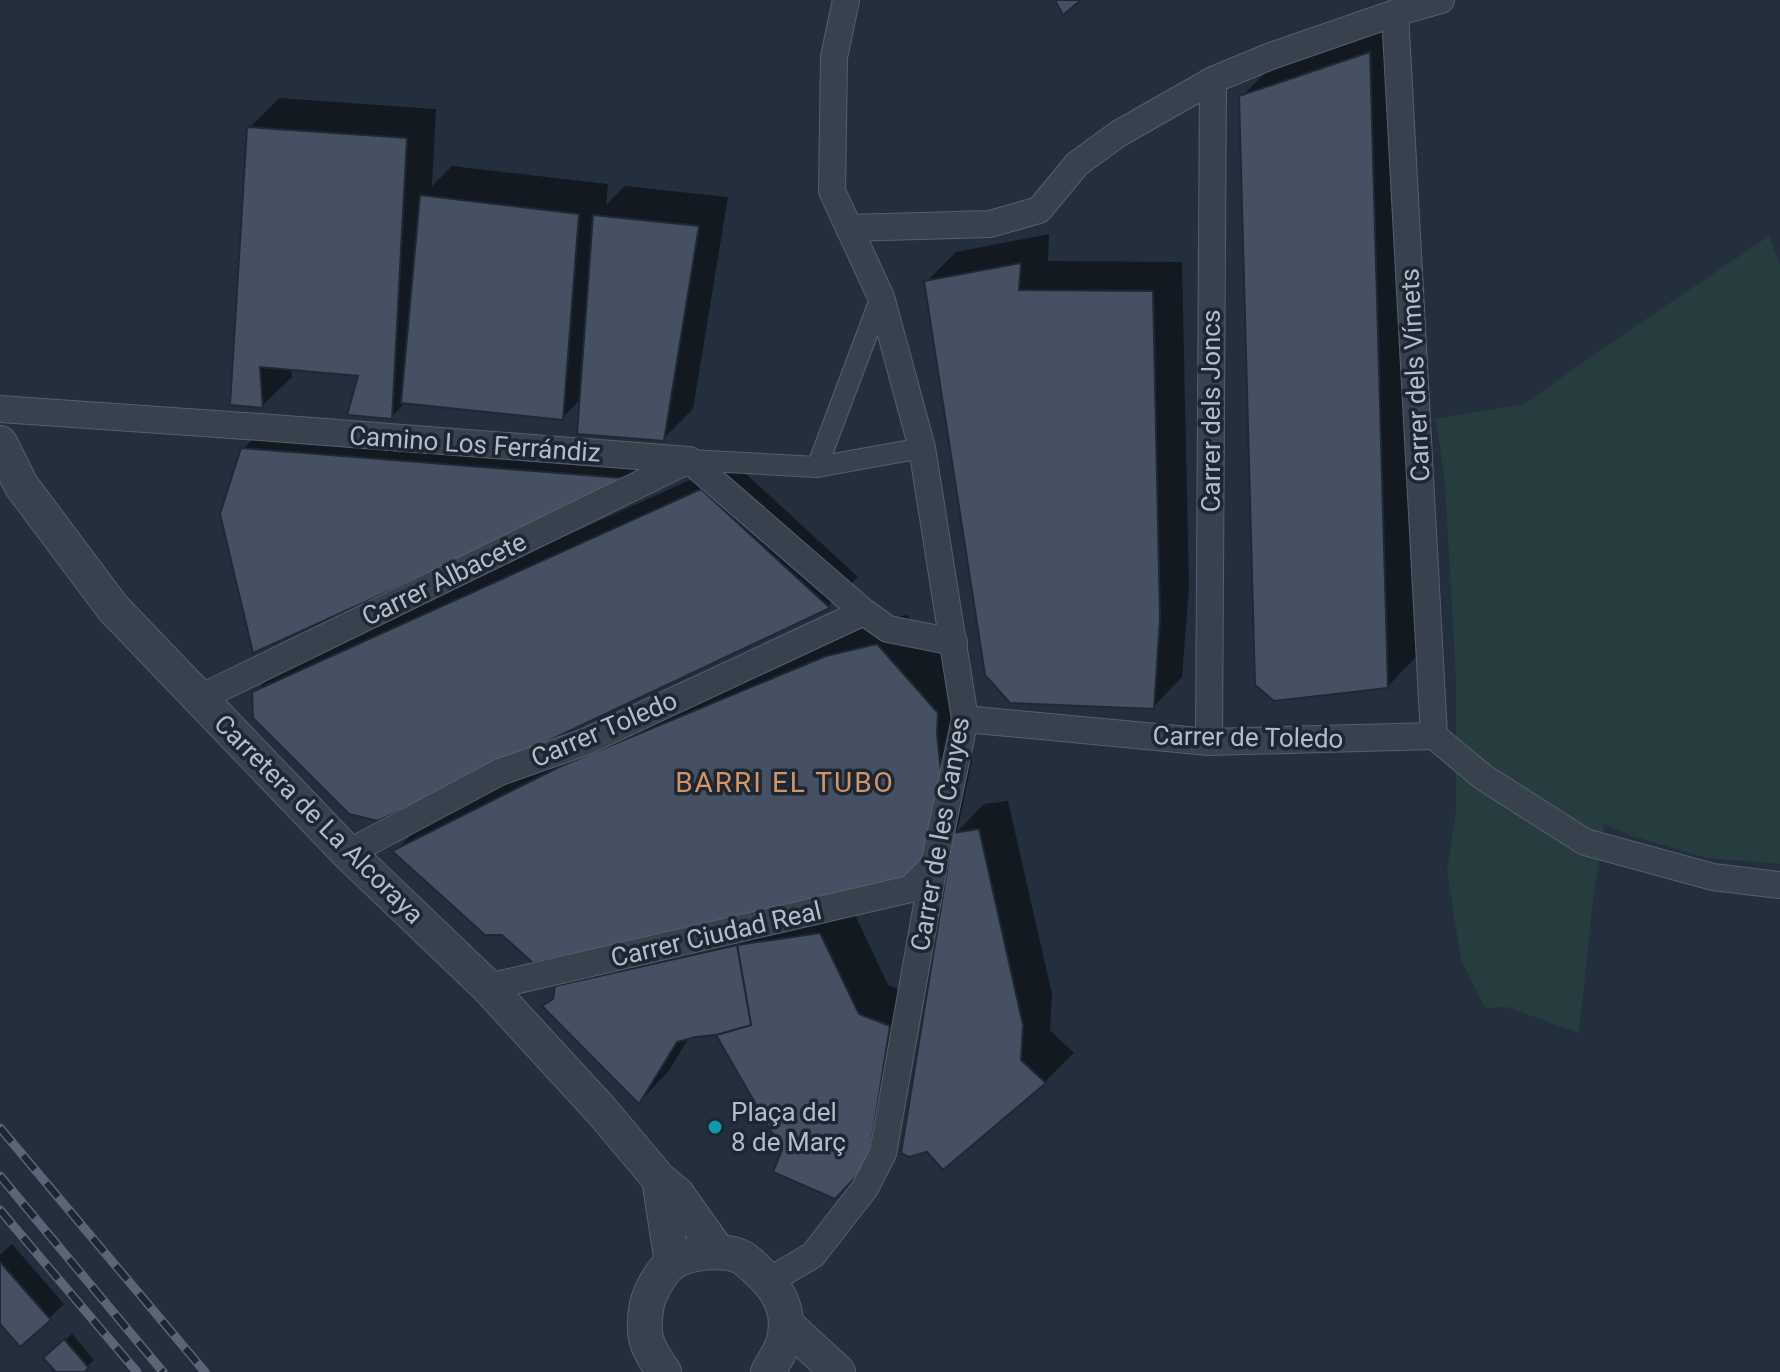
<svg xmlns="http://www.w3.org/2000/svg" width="1780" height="1372" font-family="Roboto,sans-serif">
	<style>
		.green { fill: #263c3f }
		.shadow { fill: #0007 }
		.building { fill: #455162; stroke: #1f2835; stroke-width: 2 }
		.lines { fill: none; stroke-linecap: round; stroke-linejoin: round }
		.pedestrian-casing { stroke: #565f6c; stroke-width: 22 }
		.minor-casing { stroke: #565f6c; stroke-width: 28 }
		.tertiary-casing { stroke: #565f6c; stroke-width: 36 }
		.pedestrian { stroke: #38414e; stroke-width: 20 }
		.minor { stroke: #38414e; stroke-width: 26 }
		.tertiary { stroke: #38414e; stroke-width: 34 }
		.rail-casing { stroke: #5a6575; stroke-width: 9 }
		.rail { stroke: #1d2633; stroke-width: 6; stroke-dasharray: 18; stroke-linecap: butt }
		.culture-dot { fill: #0f9aa8; stroke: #1d2633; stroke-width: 3 }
		.labels { text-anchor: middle; stroke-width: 7; stroke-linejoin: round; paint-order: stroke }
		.street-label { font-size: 26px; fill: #b4bcc9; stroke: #1d2633 }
		.poi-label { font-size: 26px; fill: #b4bcc9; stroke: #1d2633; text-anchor: start }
		.neighbourhood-label { font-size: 28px; letter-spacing: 2px; fill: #d59563; stroke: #1d2633 }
	</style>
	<rect width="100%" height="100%" fill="#242f3e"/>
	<!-- green -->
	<path class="green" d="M1769,236L1780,264V864L1707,858L1633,836L1604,824L1592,909L1579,1033L1507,1007L1485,1008L1461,960L1447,871L1456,811V678L1445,484L1436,419L1524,404L1621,336Z"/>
	<!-- shadow -->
	<g class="shadow">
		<path d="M1398,24L1417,656L1388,686L1241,97L1271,67Z"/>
		<path d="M279,98L436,109L432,186L452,166L608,184L606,205L625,186L728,197L693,409L663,439L582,398L562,418L406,402L391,417L361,374L291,368L292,377L262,406L232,404L249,128Z"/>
		<path d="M1049,234L1048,261L1182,262L1189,587L1182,677L1153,707L926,282L956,252Z"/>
		<path d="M258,434L646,464L634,477L254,650L243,449Z"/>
		<path d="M732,461L858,577L828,606L378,819L254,693L284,663Z"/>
		<path d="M907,615L967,683L965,703L972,761L957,832L984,804L1008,801L1052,994L1050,1030L1074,1053L1045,1082L943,1167L928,1149L904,1152L955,830L904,882L502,933L395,851L424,822L590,738L857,627Z"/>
		<path d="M850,904L888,985L919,997L897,1133L835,1197L784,1150L717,1033L690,1036L668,1072L639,1102L545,1006L555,996L556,987L586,957Z"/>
		<path d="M12,1244L64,1304L49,1318L0,1321V1255Z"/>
		<path d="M72,1334L94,1360L81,1372H59L53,1351Z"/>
	</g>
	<!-- building -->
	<g class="building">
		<path d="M1055,0H1081L1063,15Z"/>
		<path d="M1370,52L1388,688L1274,701L1255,685L1239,96Z"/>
		<path d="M247,127L407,138L392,419L347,415L358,376L260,367L263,408L230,405Z"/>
		<path d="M420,195L579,214L563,420L401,403Z"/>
		<path d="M593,215L699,226L664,441L577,434Z"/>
		<path d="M1021,263L1019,290L1153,291L1160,618L1154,709L1010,703L985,675L924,281Z"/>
		<path d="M241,448L635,479L253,653L220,514Z"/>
		<path d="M701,489L830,608L378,821L349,814L253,718L252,692Z"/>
		<path d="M877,644L938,713L937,734L943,792L929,859L905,884L533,963L502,935H485L392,851L559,767L826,656Z"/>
		<path d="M979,829L1023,1025L1021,1060L1046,1083L943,1170L927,1152L909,1157L901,1153L953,833Z"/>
		<path d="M820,933L859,1014L890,1026L868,1164L835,1199L773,1172L782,1150L716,1035L751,1025L737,945Z"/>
		<path d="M737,945L751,1025L716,1035L695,1037L677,1042L639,1104L542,1006L553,999L555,986Z"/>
		<path d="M0,1262L51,1320L20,1347L0,1324Z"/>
		<path d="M64,1339L89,1368L84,1372H56L43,1358Z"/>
	</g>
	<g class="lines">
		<defs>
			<g id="pedestrian">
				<path d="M689,460L817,467L922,448"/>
				<path d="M817,467L881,297"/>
			</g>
			<g id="minor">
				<path d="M1395,13L1434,736"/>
				<path d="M849,228L990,224L1039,210L1077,164L1118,134L1213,80L1271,56L1395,13L1441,0"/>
				<path d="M0,409L260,427L689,460L864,612L888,629L954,642"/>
				<path d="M200,698L689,460"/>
				<path d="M965,719L1209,742L1434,736"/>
				<path d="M1434,736L1483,777L1585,842L1713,877L1780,885"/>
				<path d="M1209,742L1213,80"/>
				<path d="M348,853L500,772L585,742L864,612"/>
				<path d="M488,987L910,889L934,865"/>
				<path d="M769,1281L813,1255L865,1188L883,1153L934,865L965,719L922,448L881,297L832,191L834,57L846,0"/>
			</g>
			<g id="tertiary">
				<path d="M0,443L21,485L113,608L348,853L488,987L601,1110L659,1179L677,1194L718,1252"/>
				<path d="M659,1179L672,1263"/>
				<path d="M787,1325L838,1372"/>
				<path d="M664,1372C646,1347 641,1335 647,1304C650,1292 661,1271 672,1263C688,1252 726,1248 743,1258C748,1261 753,1266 757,1270C778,1289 791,1310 784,1339C782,1351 773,1362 768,1372"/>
			</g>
		</defs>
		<!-- pedestrian casing -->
		<use href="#pedestrian" class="pedestrian-casing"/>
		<!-- minor casing -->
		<use href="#minor" class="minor-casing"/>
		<!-- tertiary casing -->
		<use href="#tertiary" class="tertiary-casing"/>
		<!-- pedestrian -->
		<use href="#pedestrian" class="pedestrian"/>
		<!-- minor -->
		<use href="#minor" class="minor"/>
		<!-- tertiary -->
		<use href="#tertiary" class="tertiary"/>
		<defs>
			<g id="rail">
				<path d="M0,1128L205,1372"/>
				<path d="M0,1176L163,1372"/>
				<path d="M0,1210L137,1372"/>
			</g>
		</defs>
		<!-- rail casing -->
		<use href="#rail" class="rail-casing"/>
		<!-- rail -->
		<use href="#rail" class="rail"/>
	</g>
	<!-- markers -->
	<circle class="culture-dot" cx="715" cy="1127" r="8"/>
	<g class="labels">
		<!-- street labels -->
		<g class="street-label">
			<text transform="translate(1415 375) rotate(-93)" y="9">Carrer dels Vímets</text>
			<text transform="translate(1211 411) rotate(-90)" y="9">Carrer dels Joncs</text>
			<text transform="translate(475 444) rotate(4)" y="9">Camino Los Ferrándiz</text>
			<text transform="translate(444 579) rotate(-26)" y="9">Carrer Albacete</text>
			<text transform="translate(604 729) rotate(-23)" y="9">Carrer Toledo</text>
			<text transform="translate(1248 737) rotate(1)" y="9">Carrer de Toledo</text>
			<text transform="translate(319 819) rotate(45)" y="9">Carretera de La Alcoraya</text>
			<text transform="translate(940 834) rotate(-80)" y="9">Carrer de les Canyes</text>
			<text transform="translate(716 934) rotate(-13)" y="9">Carrer Ciudad Real</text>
		</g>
		<!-- poi labels -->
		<g class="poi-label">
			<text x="731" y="1121">Plaça del<tspan x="731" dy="30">8 de Març</tspan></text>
		</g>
		<!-- neighbourhood labels -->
		<g class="neighbourhood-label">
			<text x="785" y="792">BARRI EL TUBO</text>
		</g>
	</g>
</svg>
